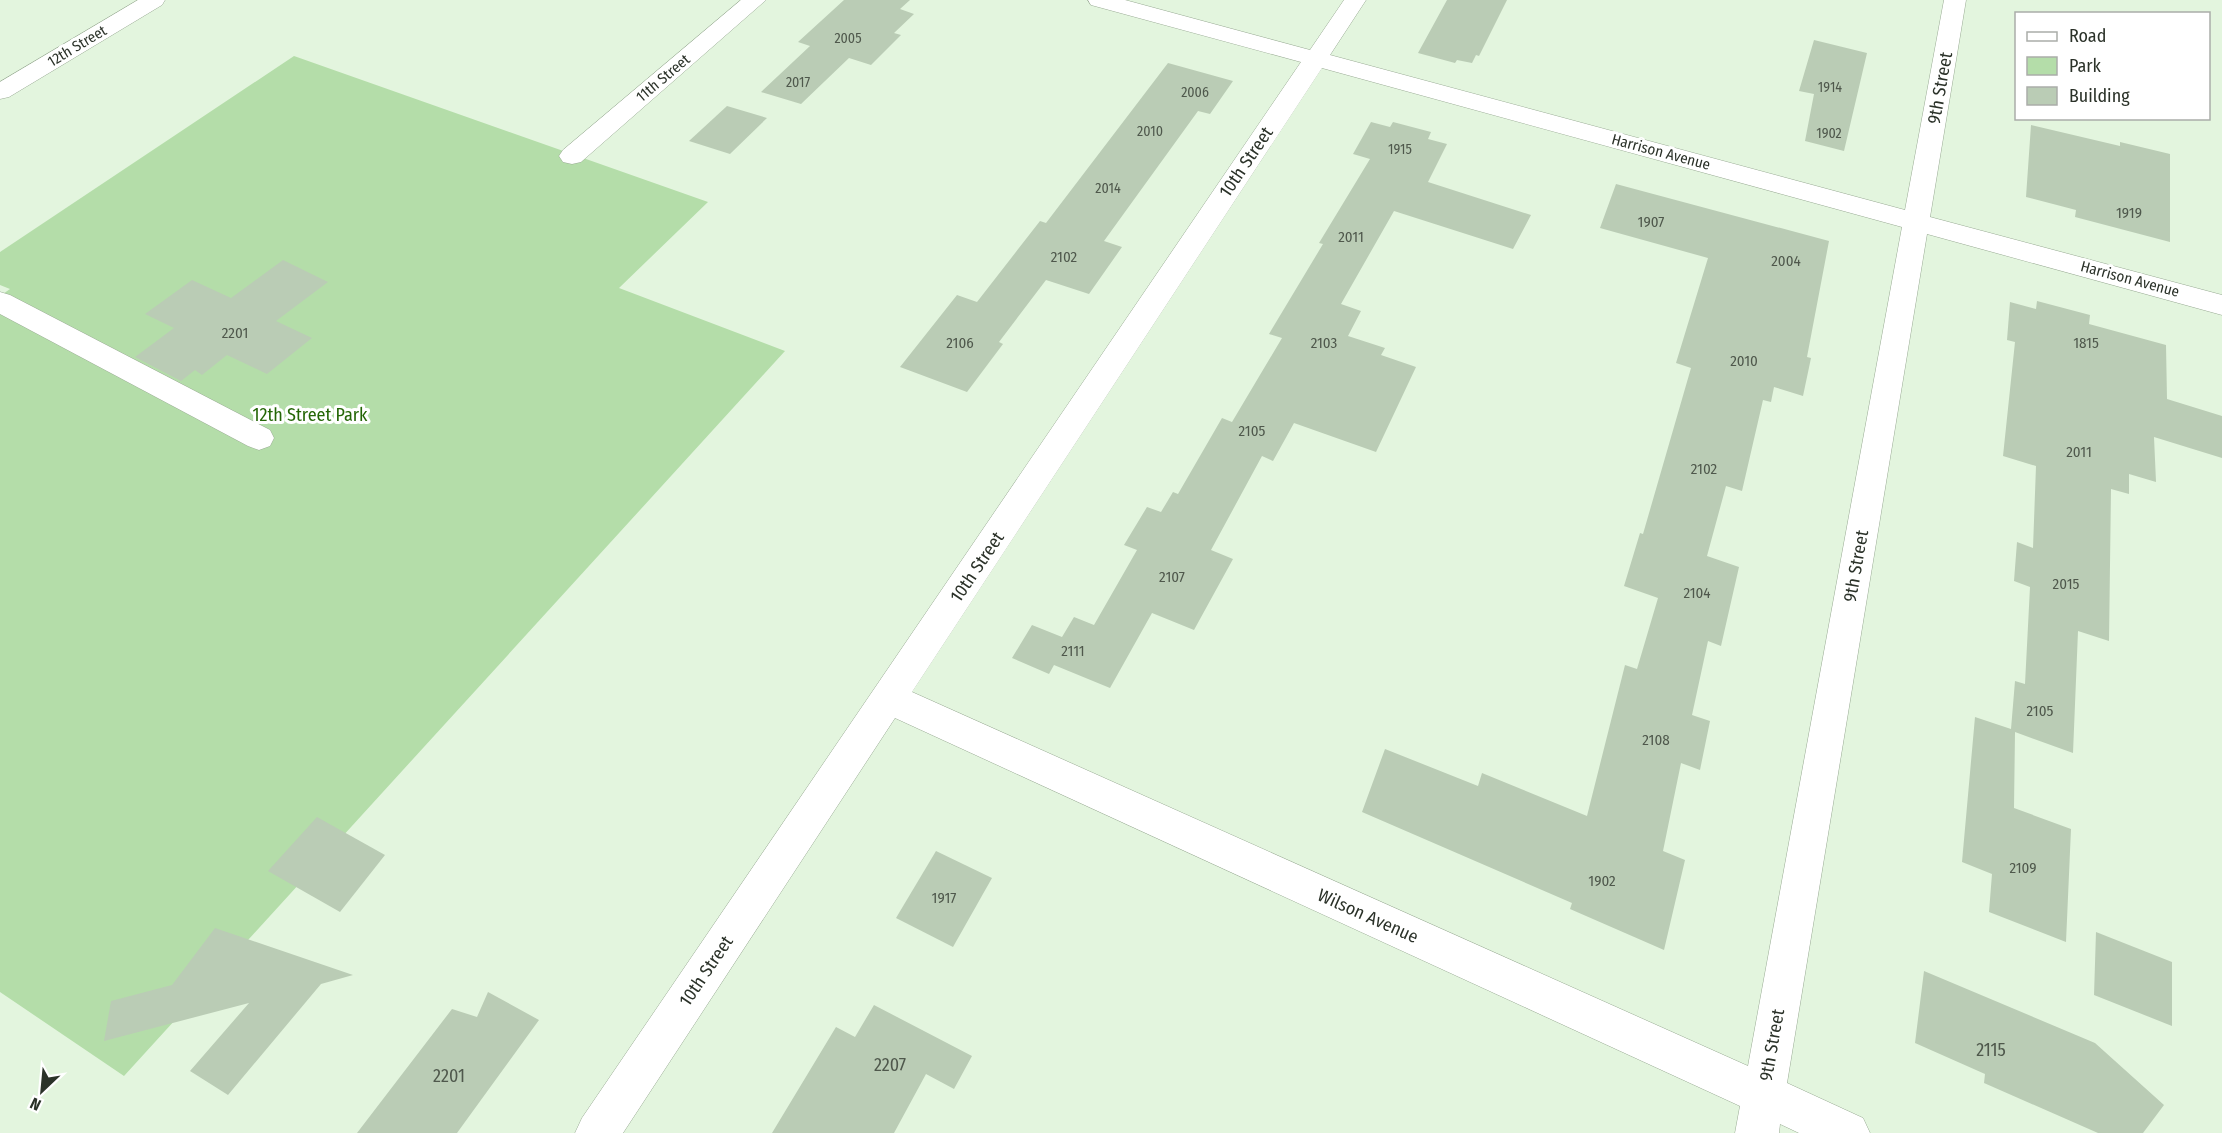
<svg xmlns="http://www.w3.org/2000/svg" width="2222" height="1133" font-family="'Fira Sans Condensed',sans-serif">
	<style>
		.green { fill: #b4dda9 }
		.building { fill: #baccb5 }
		.lines { fill: none; stroke-linecap: round; stroke-linejoin: round }
		.minor-casing { stroke: #99aa94; stroke-width: 1 }
		.minor { fill: #fff; fill-rule: evenodd }
		.labels { text-anchor: middle; stroke-width: 6; stroke-linejoin: round; paint-order: stroke }
		.far-number-label { font-size: 14px; fill: #4f584c }
		.far-street-label { font-size: 15px; fill: #2b3229; stroke: #fff }
		.number-label { font-size: 15px; fill: #4f584c }
		.street-label { font-size: 18px; fill: #2b3229; stroke: #fff }
		.park-label { font-size: 18px; fill: #246606; stroke: #fff }
		.near-number-label { font-size: 18px; fill: #4f584c }
	</style>
	<rect width="100%" height="100%" fill="#e3f5de"/>
	<!-- green -->
	<path class="green" d="M294,56L708,202L619,288L785,351L124,1076L0,992V296L10,289L0,285V252Z"/>
	<!-- building -->
	<g class="building">
		<path d="M844,0H910L900,9L914,14L894,33L901,35L871,65L849,58L801,104L761,92L810,46L798,42Z"/>
		<path d="M1447,0H1507L1479,56L1476,55L1472,63L1457,60L1455,63L1418,53Z"/>
		<path d="M1814,40L1867,53L1844,151L1805,141L1814,94L1799,91Z"/>
		<path d="M1168,63L1233,81L1210,114L1198,111L1104,241L1122,247L1089,294L1046,280L999,342L1003,344L967,392L900,367L957,295L977,302L1040,221L1046,223Z"/>
		<path d="M727,106L767,118L730,154L689,141Z"/>
		<path d="M1371,122L1390,127L1393,122L1431,132L1428,139L1447,144L1428,182L1531,215L1513,249L1394,211L1341,304L1361,311L1348,336L1385,348L1381,355L1416,367L1376,452L1294,423L1273,461L1262,456L1211,550L1233,559L1194,630L1152,613L1110,688L1054,665L1049,674L1012,658L1032,625L1062,637L1074,617L1094,625L1137,550L1124,545L1147,507L1161,512L1173,492L1178,494L1222,418L1232,422L1282,338L1269,334L1323,244L1319,243L1370,159L1353,154Z"/>
		<path d="M2031,125L2120,146V142L2170,154V242L2075,217L2076,210L2026,197Z"/>
		<path d="M1616,184L1829,241L1807,357L1811,358L1803,396L1774,387L1771,402L1763,400L1742,491L1726,486L1707,556L1739,567L1721,646L1708,641L1692,715L1710,721L1700,770L1681,763L1663,851L1685,860L1664,950L1570,909L1572,903L1362,812L1385,749L1478,786L1482,773L1587,816L1625,665L1637,669L1658,598L1624,586L1640,533L1643,534L1691,368L1676,363L1708,258L1600,228Z"/>
		<path d="M283,260L328,282L276,321L312,338L267,374L227,355L202,375L195,370L181,381L135,357L174,328L145,314L192,280L231,298Z"/>
		<path d="M2037,301L2090,315L2089,324L2166,345L2167,399L2222,416V458L2154,437L2156,482L2129,474V494L2111,489L2109,641L2078,631L2073,753L2015,732L2014,808L2071,829L2066,942L1989,912L1992,874L1962,862L1975,717L2011,729L2015,681L2025,684L2030,587L2014,581L2017,542L2033,548L2036,466L2003,456L2015,342L2007,340L2010,302L2036,309Z"/>
		<path d="M317,817L385,855L340,912L268,871Z"/>
		<path d="M936,851L992,878L953,947L896,918Z"/>
		<path d="M215,928L353,975L321,984L228,1095L190,1071L249,1003L104,1041L111,1001L172,985Z"/>
		<path d="M2096,932L2172,962V1026L2094,995Z"/>
		<path d="M1924,971L2095,1043L2164,1105L2143,1133H2098L1984,1083L1985,1074L1915,1043Z"/>
		<path d="M488,992L539,1020L457,1133H357L452,1009L477,1017Z"/>
		<path d="M874,1005L972,1056L954,1089L926,1074L894,1133H772L836,1027L855,1037Z"/>
	</g>
	<g class="lines">
		<defs>
			<g id="minor">
				<path d="M138,0H165L162,5L9,97L0,99V82Z"/>
				<path d="M741,0H766L581,162L572,164L563,162L559,156L563,150Z"/>
				<path d="M1088,0H1125L1310,50L1344,0H1366L1330,55L1905,210L1944,0H1966L1930,217L2222,295V315L1927,234L1787,1083L1863,1118L1870,1133H1799L1780,1124L1779,1133H1735L1740,1106L895,718L623,1133H575L582,1118L1301,62L1091,5ZM1322,68L1902,227L1748,1066L912,692Z"/>
				<path d="M0,292L10,295L270,430L274,438L270,446L259,450L248,446L0,314Z"/>
			</g>
		</defs>
		<!-- minor casing -->
		<use href="#minor" class="minor-casing"/>
		<!-- minor -->
		<use href="#minor" class="minor"/>
	</g>
	<g class="labels">
		<!-- far-number labels -->
		<g class="far-number-label">
			<text x="848" y="43">2005</text>
			<text x="798" y="87">2017</text>
			<text x="1830" y="92">1914</text>
			<text x="1195" y="97">2006</text>
			<text x="1150" y="136">2010</text>
			<text x="1829" y="138">1902</text>
			<text x="1400" y="154">1915</text>
			<text x="1108" y="193">2014</text>
		</g>
		<!-- far-street labels -->
		<g class="far-street-label">
			<text transform="translate(77 46) rotate(-31)" y="5">12th Street</text>
			<text transform="translate(663 78) rotate(-40)" y="5">11th Street</text>
			<text transform="translate(1661 152) rotate(15)" y="5">Harrison Avenue</text>
			<text transform="translate(2130 279) rotate(15)" y="5">Harrison Avenue</text>
		</g>
		<!-- number labels -->
		<g class="number-label">
			<text x="2129" y="218">1919</text>
			<text x="1651" y="227">1907</text>
			<text x="1351" y="242">2011</text>
			<text x="1064" y="262">2102</text>
			<text x="1786" y="266">2004</text>
			<text x="235" y="338">2201</text>
			<text x="960" y="348">2106</text>
			<text x="1324" y="348">2103</text>
			<text x="2086" y="348">1815</text>
			<text x="1744" y="366">2010</text>
			<text x="1252" y="436">2105</text>
			<text x="2079" y="457">2011</text>
			<text x="1704" y="474">2102</text>
			<text x="1172" y="582">2107</text>
			<text x="2066" y="589">2015</text>
			<text x="1697" y="598">2104</text>
			<text x="1073" y="656">2111</text>
			<text x="2040" y="716">2105</text>
			<text x="1656" y="745">2108</text>
			<text x="2023" y="873">2109</text>
			<text x="1602" y="886">1902</text>
			<text x="944" y="903">1917</text>
		</g>
		<!-- street labels -->
		<g class="street-label">
			<text transform="translate(1940 88) rotate(-80)" y="6">9th Street</text>
			<text transform="translate(1246 162) rotate(-56)" y="6">10th Street</text>
			<text transform="translate(1856 566) rotate(-80)" y="6">9th Street</text>
			<text transform="translate(977 567) rotate(-56)" y="6">10th Street</text>
			<text transform="translate(1368 916) rotate(24)" y="6">Wilson Avenue</text>
			<text transform="translate(706 971) rotate(-56)" y="6">10th Street</text>
			<text transform="translate(1772 1045) rotate(-80)" y="6">9th Street</text>
		</g>
		<!-- park labels -->
		<g class="park-label">
			<text x="310" y="421">12th Street Park</text>
		</g>
		<!-- near-number labels -->
		<g class="near-number-label">
			<text x="1991" y="1056">2115</text>
			<text x="890" y="1071">2207</text>
			<text x="449" y="1082">2201</text>
		</g>
	</g>
	<!-- legend -->
	<rect x="2015" y="12" width="195" height="108" fill="#ffffff" stroke="#aaada9" stroke-width="1.5"/>
	<rect x="2027" y="32" width="30" height="9" fill="#ffffff" stroke="#aaada9" stroke-width="1.5"/>
	<text x="2069" y="42" font-size="18" fill="#2b3229">Road</text>
	<rect x="2027" y="57" width="30" height="18" fill="#b4dda9" stroke="#aaada9" stroke-width="1.5"/>
	<text x="2069" y="72" font-size="18" fill="#2b3229">Park</text>
	<rect x="2027" y="87" width="30" height="18" fill="#baccb5" stroke="#aaada9" stroke-width="1.5"/>
	<text x="2069" y="102" font-size="18" fill="#2b3229">Building</text>
	<!-- north arrow -->
	<g transform="translate(42 1091) rotate(206)" stroke="#ffffff" stroke-width="4.5" paint-order="stroke">
	<path d="M0-4.5L10 22L0 15L-10 22Z" fill="#2b3229"/>
	<text y="-9" font-size="16" font-weight="bold" text-anchor="middle" fill="#2b3229">N</text>
	</g>
</svg>
